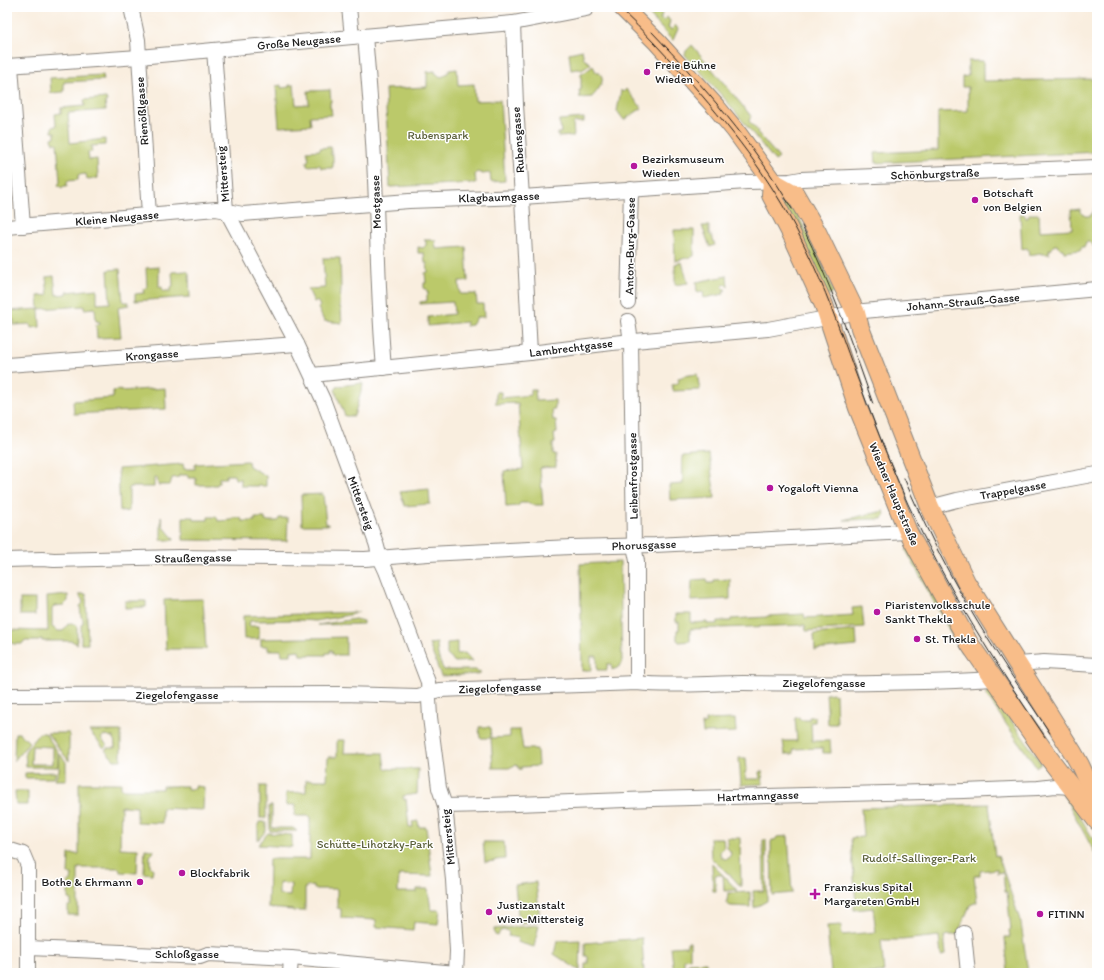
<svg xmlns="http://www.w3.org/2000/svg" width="1104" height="980" font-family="Itim,sans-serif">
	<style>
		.green { fill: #bbc96b; stroke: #6c7244; fill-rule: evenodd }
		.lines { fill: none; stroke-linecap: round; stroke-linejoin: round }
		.minor-casing { stroke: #8a857e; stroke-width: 16 }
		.major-casing { stroke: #8a857e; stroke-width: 20 }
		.minor { stroke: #fff; stroke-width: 14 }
		.major { stroke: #f8bd89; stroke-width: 18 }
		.tram { stroke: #1c1c1c; stroke-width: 1 }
		.poi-dot { fill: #b5179e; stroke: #fff; stroke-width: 1.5 }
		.labels { text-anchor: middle; stroke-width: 3; stroke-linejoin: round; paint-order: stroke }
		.street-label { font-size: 12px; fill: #1c1c1c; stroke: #fff }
		.poi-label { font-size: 12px; fill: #1c1c1c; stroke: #fff; text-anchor: start }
		.park-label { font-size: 12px; fill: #5c613c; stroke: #fff }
	</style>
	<rect width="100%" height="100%" fill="#fff"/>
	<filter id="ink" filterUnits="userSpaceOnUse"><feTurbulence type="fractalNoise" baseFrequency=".025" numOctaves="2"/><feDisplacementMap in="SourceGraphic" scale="8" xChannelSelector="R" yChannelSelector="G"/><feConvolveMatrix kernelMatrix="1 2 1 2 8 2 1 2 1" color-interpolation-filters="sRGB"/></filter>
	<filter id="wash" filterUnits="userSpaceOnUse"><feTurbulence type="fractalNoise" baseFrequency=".012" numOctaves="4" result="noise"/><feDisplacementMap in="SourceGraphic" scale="16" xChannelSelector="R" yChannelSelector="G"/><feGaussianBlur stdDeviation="0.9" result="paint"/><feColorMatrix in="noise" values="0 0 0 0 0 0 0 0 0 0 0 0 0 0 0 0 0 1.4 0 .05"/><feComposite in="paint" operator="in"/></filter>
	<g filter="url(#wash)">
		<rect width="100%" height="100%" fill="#f9eedf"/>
		<!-- green -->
		<g class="green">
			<path d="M642,7H658L663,12L660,19L664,21L667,17L670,21L668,28L672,30L675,25L678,29L673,40H672Z"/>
			<path d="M692,45L751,116L749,121L758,131L757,132L779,158L775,161L724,98L685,55L686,51Z"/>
			<path d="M582,50L584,59L591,64L582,70L578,69L571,70L569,53Z"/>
			<path d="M968,61H983V81L1097,79V152L876,163L875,153L938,150V112L968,111V87H962V77L968,76Z"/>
			<path d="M593,66L596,72H598C608,79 598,90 592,97L580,98L579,90H581V73L585,72Z"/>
			<path d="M457,69L458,85L474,84L475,101L500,100L505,181L491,182L490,173L482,174L481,173L477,172L475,174L476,183L390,187L385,89L427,87V72L435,71V73L437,74L439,76L442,77L449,72V70Z"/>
			<path d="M103,75L104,80L64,82V92L51,93L50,78Z"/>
			<path d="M281,85V88L289,87V85H294L296,105L309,104L308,91L330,90L331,102H330V108H331L332,115L310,116L311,125L279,127L276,86Z"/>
			<path d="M626,89L642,108L624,120L617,111L621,90L623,92Z"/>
			<path d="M106,98L107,101L105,102L106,110L68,113L70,143L105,139V145L91,146L92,152H88L89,160L97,159L98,178L87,179L86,174L78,175V180L67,181V186H64L62,188L58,185L60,182L57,143H53L52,138L55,137V132H52V127L56,126L55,114L61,113V108L85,106L84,100Z"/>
			<path d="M584,118V122H575L573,124L574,136L558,137V133H561L560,124L559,123V120Z"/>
			<path d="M331,147V155H333V166L332,168H321L320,165L307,166V161L309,160L307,151L320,150V148Z"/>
			<path d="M790,200L820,259L834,292L824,297L781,205Z"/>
			<path d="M1094,208H1097V249H1096L1095,246H1093L1089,242H1086L1084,247H1081V250L1064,252L1063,249H1061L1057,245H1054L1051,250H1049V254H1041V253L1029,255L1028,249L1027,248L1022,249L1020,214H1024L1026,218H1028L1029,214H1039L1040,231L1072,229L1071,210L1080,209V212L1085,216H1090L1094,211Z"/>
			<path d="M702,226H709V234L712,236L715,245L710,247Z"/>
			<path d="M674,230H694V256L675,261Z"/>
			<path d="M424,240H435L436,249L466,247L468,281H459L460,294H476L477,304H483L484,317H477L472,325L466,326V322L428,326V317L454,314L453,302L420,304V302L427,301V295H428V292H427V289H424V283H426L425,273L428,272L427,263H425L424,253H418V247L423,248L426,245V242Z"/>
			<path d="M323,258H340L341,288L340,307L341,309L342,323L324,321L318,308L320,306L317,301L314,302L308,289L325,288Z"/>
			<path d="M682,262L688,283L675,285V264Z"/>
			<path d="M159,267V287H162V291H171V287L173,286L172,272L187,271L189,273L190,297L135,301V294L144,293L143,289L147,288L146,268Z"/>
			<path d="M120,269L123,302H128L129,305L118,307L121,337L97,338L96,325L100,324V322L96,321L95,308L84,309V306L39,309L40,327L31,328L30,324L14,325V320L7,321V311L39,309L38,296L48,295L46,277L54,276L56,295L67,294V292L97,289V304L110,303L108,270Z"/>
			<path d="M727,276L728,287L725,284L722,287L726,290L723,291L724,294L704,298L703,291L697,292L696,282Z"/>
			<path d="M697,374L700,390L673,391L672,385L676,384L679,382L678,378L682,377L683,376Z"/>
			<path d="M362,383L363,385L354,416H345L335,390L338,386Z"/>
			<path d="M165,388L166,409L74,414L73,401L113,398V391L120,390V391Z"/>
			<path d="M531,389H535L536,401L555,400V409H552L553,420H556L557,433L554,434L555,443H553V454H556V467L540,468L543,505H532L529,503H520L518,506L506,507L504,471L523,469L518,403L496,404V392H501V398L531,395Z"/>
			<path d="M709,454L715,498L670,500L669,485L683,484L682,456Z"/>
			<path d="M248,461L249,466L266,476V486H241V479H235L234,475H226V478H219V483H218L217,485H196V478H188V475H179V477L172,478L170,485H158L157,478H154V487H129V511L120,512L118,469L183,464L184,469H195V464Z"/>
			<path d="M429,489L430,504L405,506L400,492Z"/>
			<path d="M323,494L326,524H328V525H302L301,495Z"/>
			<path d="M884,511L885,515L882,519L844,520L847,519Z"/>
			<path d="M161,516L163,526L174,539V540H161Z"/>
			<path d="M183,517H194V520H208V517H217L218,521L231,520L232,518H241L242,521H255V518H265V521H278L279,518H288L287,541L183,540Z"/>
			<path d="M910,548L964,650L961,652L906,550Z"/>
			<path d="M620,562L622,664L617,668L612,670V664H607V670H597V656H591V670L582,671L580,564Z"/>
			<path d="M707,579L708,583H714V580L730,579V599L691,601L692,580Z"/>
			<path d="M80,594H86L88,644H81V625L83,623V619L81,617L80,606L83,603L82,599L80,597Z"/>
			<path d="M68,595V601L64,605L55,606L52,609V627L58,631H63L68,624H74L77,626V644L72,641H42V639H40L39,641H24L22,644H14L9,642V644H7V601L9,630L48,631L47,597Z"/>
			<rect x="20" y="599" width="15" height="16"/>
			<path d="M203,599L206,649H166L164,600Z"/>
			<path d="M125,601H146V607L125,608Z"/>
			<path d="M862,607L864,627L806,631L805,625L690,629V641L679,642L677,640V630H679V622H676V614H691V623L707,622V624H717L718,621H731V619L767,617V616L804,614L805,618L853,615L852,608Z"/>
			<path d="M359,612L349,615L316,621L299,620L250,621L249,626H259V639H244L243,616Z"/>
			<path d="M355,619L363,621V624L318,625Z"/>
			<path d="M856,630L857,646L815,650L814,634Z"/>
			<path d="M346,637V655H334L333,654L332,650H330V653H326V655H300L299,650L291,651V655H282L281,650H268V646H261V639Z"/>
			<path d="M457,642V654L465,653L472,661L455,662L447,655V643Z"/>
			<path d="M437,643C437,653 439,662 444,670H476L478,672L480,671V674L441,676L429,644Z"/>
			<path d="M990,690L1041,763L1036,767L986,695V693Z"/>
			<path d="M833,693L834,695L836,694L837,724H828L826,694Z"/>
			<path d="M799,717L800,720H809V717H815V722H811L812,741H830L831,753H823L822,748L793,749V754H785L783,741H797L795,718Z"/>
			<path d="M735,719L736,732L703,733L702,724L706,723V720Z"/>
			<path d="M479,727H490L491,738L510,737V730H520L523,749H537L538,766L521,767V770H520L518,766L515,765L509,768H493L491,738H480Z"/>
			<path d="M89,731H121V760H114L105,750L107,748H115L114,737L103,736L101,739L107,745L104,748Z"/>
			<path d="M15,733H19L29,742L14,761Z"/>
			<path d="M39,733H45L58,752V767H26L25,751ZM32,746L53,747V764H31Z"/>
			<path d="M47,733H69V761Z"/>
			<path d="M337,740H345L344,753H383L385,769H418L417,794L403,796L404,800L406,799L409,827H413L412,822L418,821L419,827H426L432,876L399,875L398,892H417V889H428L431,910H440L438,924L414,922L413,930L376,927V920L341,918V909L337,908V889H314V886L305,887V911H293V910L268,908L269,859H310V816H295V805H286V793L306,792V780H327L328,757H337ZM279,883L291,884L290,896L279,895Z"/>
			<path d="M60,754L66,762V780H55L59,770Z"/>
			<path d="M739,758H746L747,771H745L746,779H760L759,772L762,771L763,784L741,785Z"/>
			<path d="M56,772L54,778H25V773Z"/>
			<path d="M79,783H121V789H162V786H187V789H195V786L204,787L203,810L162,808V823L137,822V807L121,806L120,848L138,849L137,873L120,872L119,868H78V915H68V906L71,905V900L68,899V881H71L72,874H68L69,854H79Z"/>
			<rect x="260" y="786" width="6" height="32"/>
			<path d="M15,791H28V805H16Z"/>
			<path d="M1063,794H1067L1097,846V857Z"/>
			<path d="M989,804L995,856L998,855L1021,923L1028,973H1008L1005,937H1010L1009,930H1011L1007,892H1005L1003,872L997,873V869L980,871V875H974L977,902L970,905L960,929V934L944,936L946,955L941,956L939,936L902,940H881L884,973H831L827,926L841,925L842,935L876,932L873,908L854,910V906L856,904L851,838L863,837L861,808Z"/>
			<path d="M269,806H272V828H293L297,831H270Z"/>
			<path d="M259,822H266V831L258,840V824H259Z"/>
			<path d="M268,833L292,835V847L258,845Z"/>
			<path d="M788,836L792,893L772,895L771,842L772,840H775L777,837Z"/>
			<path d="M710,838H723L724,848C720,850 719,853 721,857L725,859H728L731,854L730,851L727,848V838H740L741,887L733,878L711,858Z"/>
			<path d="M763,840H766L767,901L754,908L753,891H764Z"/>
			<path d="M483,842H504L505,859L495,860V861L485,862Z"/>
			<path d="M145,849L154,850L153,853L150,856V866L153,869L152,874L144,873Z"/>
			<path d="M712,864L723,875L737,890L724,891L723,875H715L716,891H713Z"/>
			<path d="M536,882L540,921L519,923L515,885Z"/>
			<path d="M750,892V907L731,906C728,905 727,904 726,901H727L728,893Z"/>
			<path d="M539,925L534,947L517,942L518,938L508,936L509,933L506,930L500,931L498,936L495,935L494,929Z"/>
			<path d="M642,938L644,973H585V964H588V956H585V943Z"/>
			<path d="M581,940L580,971L554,954L557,941Z"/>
			<path d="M687,942H690V958L684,959V973H674L671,947L687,946Z"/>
			<path d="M706,962V973H689L688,963Z"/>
		</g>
	</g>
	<g filter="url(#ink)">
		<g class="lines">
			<defs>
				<g id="minor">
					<path d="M131,7L138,40L149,215"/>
					<path d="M349,7L352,37"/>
					<path d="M513,23L516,105L522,197L530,353"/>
					<path d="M365,36C370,92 374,148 376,204C378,259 379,313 384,368"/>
					<path d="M214,50L226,210L297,344L324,402L376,543L380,558L386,571L428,682L430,717L439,788L445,806L453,880L457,951L456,973"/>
					<path d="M7,66L139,57L352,37L513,23L586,9L588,7"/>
					<path d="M11,66L23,226"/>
					<path d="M7,227L216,209L243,214L409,201L522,197L747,182L790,181L801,179L1097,167"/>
					<path d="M628,302L631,189"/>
					<path d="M628,321L631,342L634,546L637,561V683"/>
					<path d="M7,365L297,344"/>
					<path d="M312,375L530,353L612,343L768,329L864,311L1097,289"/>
					<path d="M930,507L957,500L1097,474"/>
					<path d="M7,560L42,559L54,560L179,557L365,559L428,554L571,547L655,545L908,532"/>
					<path d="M1018,664L1044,662L1097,665"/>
					<path d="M7,695L342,694L418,696L439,690L637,683C672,687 708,683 744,683C827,684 911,684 994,679"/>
					<path d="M445,806L487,805L653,799L964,791L1038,788L1055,786L1071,787"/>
					<path d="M7,849L23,854L28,866V973"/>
					<path d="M964,933L968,973"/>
					<path d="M29,948L122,952L137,954L200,957L208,954L291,958L456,973"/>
					<path d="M290,973L291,958"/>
				</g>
				<g id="major">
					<path d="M622,7L657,42L716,107L735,130L772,181L795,194L817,232L856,313L860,328L930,507L966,582L1072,751L1080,765L1097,802"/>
					<path d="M772,181L771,195L792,235L824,305L858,408L908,532L969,643L1049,758L1097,821"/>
				</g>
			</defs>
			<!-- minor casing -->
			<use href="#minor" class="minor-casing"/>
			<!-- major casing -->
			<use href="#major" class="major-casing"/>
			<!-- minor -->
			<use href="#minor" class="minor"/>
			<!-- major -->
			<use href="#major" class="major"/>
			<!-- tram -->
			<g class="tram">
				<path d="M618,7C644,31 668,58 692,84C738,137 776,186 806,249C825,288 839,328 854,369C871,414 888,460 908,504C946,587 994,661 1045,737"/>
				<path d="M652,32C704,87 754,143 792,209"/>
				<path d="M802,226C831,284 852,344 873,404"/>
				<path d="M904,478C923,522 944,565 968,606C993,649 1022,691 1050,733"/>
			</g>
		</g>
	</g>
	<!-- markers -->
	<g class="poi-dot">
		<circle cx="647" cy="72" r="4"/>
		<circle cx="634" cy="166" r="4"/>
		<circle cx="975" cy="200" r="4"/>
		<circle cx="770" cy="488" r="4"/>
		<circle cx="877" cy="612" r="4"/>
		<circle cx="917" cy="639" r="4"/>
		<circle cx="182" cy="873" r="4"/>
		<circle cx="140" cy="882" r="4"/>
		<path d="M813 888h4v4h4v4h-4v4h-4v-4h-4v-4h4z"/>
		<circle cx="489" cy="912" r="4"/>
		<circle cx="1040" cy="914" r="4"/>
	</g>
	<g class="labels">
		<!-- street labels -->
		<g class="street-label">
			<text transform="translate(299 42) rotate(-5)" y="4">Große Neugasse</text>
			<text transform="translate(142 111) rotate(-94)" y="4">Rienößlgasse</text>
			<text transform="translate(518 140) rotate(-94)" y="4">Rubensgasse</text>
			<text transform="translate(223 174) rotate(-95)" y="4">Mittersteig</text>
			<text transform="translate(935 174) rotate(-2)" y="4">Schönburgstraße</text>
			<text transform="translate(499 197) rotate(-2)" y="4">Klagbaumgasse</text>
			<text transform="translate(376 202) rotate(-92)" y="4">Mostgasse</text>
			<text transform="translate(117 218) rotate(-5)" y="4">Kleine Neugasse</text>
			<text transform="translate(630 246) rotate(-89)" y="4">Anton-Burg-Gasse</text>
			<text transform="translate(963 302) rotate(-5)" y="4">Johann-Strauß-Gasse</text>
			<text transform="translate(571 348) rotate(-7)" y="4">Lambrechtgasse</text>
			<text transform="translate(152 355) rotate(-4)" y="4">Krongasse</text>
			<text transform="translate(633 476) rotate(-91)" y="4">Leibenfrostgasse</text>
			<text transform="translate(1013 490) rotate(-10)" y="4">Trappelgasse</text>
			<text transform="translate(894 494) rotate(67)" y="4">Wiedner Hauptstraße</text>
			<text transform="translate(361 503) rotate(70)" y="4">Mittersteig</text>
			<text transform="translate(644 545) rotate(-2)" y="4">Phorusgasse</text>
			<text transform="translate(193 558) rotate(-1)" y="4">Straußengasse</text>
			<text x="824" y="687">Ziegelofengasse</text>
			<text transform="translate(500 688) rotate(-2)" y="4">Ziegelofengasse</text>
			<text x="177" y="699">Ziegelofengasse</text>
			<text transform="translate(758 796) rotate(-2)" y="4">Hartmanngasse</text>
			<text transform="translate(448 837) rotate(-96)" y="4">Mittersteig</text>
			<text x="187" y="958">Schloßgasse</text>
		</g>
		<!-- poi labels -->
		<g class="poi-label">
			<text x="655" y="69">Freie Bühne<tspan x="655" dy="14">Wieden</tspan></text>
			<text x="642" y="163">Bezirksmuseum<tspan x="642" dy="14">Wieden</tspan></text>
			<text x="983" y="197">Botschaft<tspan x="983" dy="14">von Belgien</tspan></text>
			<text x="778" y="492">Yogaloft Vienna</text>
			<text x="885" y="609">Piaristenvolksschule<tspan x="885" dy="14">Sankt Thekla</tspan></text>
			<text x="925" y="643">St. Thekla</text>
			<text x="190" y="877">Blockfabrik</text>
			<text x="132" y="886" text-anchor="end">Bothe &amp; Ehrmann</text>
			<text x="824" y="891">Franziskus Spital<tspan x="824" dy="14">Margareten GmbH</tspan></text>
			<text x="497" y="909">Justizanstalt<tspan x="497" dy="14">Wien-Mittersteig</tspan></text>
			<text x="1048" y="918">FITINN</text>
		</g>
		<!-- park labels -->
		<g class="park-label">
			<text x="438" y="139">Rubenspark</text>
			<text x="375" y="848">Schütte-Lihotzky-Park</text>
			<text x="919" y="862">Rudolf-Sallinger-Park</text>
		</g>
	</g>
	<!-- margin -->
	<rect width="1104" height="980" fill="none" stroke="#fff" stroke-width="24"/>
</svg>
